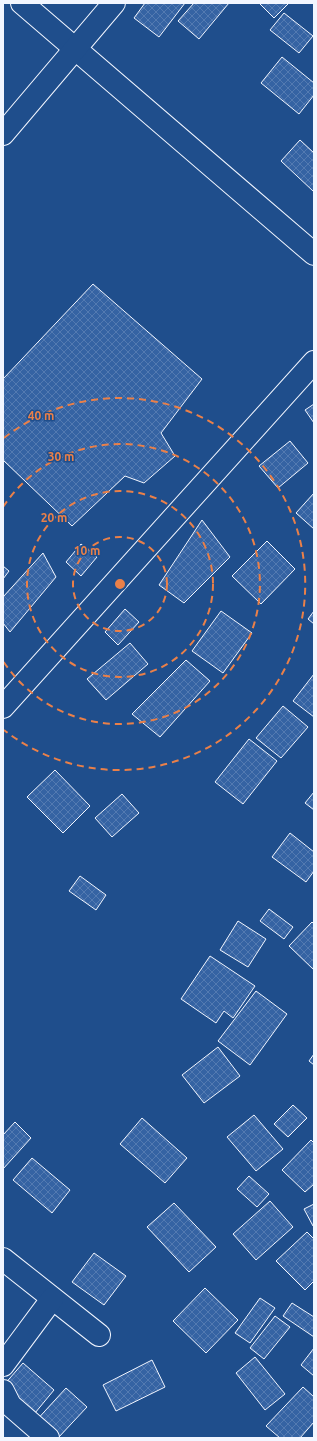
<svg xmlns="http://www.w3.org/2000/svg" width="317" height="1441" font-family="Ubuntu,sans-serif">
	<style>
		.building { fill: url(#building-cross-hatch); stroke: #f2f6ff }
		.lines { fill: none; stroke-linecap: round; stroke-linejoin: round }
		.minor-casing { stroke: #f2f6ff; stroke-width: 24 }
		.minor { stroke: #1f4e8c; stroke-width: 22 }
		.ring { fill: none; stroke: #ea8049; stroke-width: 2; stroke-dasharray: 7 5 }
		.centre { fill: #ea8049; stroke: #1f4e8c; stroke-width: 2 }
		.ring-label { font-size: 12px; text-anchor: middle; font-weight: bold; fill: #ea8049; stroke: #1f4e8c; stroke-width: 3; stroke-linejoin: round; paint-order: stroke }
	</style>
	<defs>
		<pattern id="building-cross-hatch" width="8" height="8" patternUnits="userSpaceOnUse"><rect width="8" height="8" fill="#3563a3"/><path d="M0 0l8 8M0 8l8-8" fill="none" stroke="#537ab1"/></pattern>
	</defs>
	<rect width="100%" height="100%" fill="#1f4e8c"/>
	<!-- building -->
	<g class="building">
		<path d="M145,3H185L159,37L134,18Z"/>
		<path d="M194,3H229L199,39L178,21Z"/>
		<path d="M259,3H289L274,18Z"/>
		<path d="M284,13L313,36L299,53L270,30Z"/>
		<path d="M282,57L314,83V95L299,114L261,83Z"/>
		<path d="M300,140L314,153V190L313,191L281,161Z"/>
		<path d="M93,284L202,379L161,433L175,456L144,483L125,476L72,526L3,460V379Z"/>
		<path d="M314,404V423L305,410Z"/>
		<path d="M290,441L308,463L278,488L259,466Z"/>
		<path d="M314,493V529L296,513Z"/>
		<path d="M202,520L230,557L184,603L159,585Z"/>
		<path d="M267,541L295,569L261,604L232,576Z"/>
		<path d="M81,544L97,557L81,576L66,562Z"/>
		<path d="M43,553L56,577L10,632L3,623V597Z"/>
		<path d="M3,566L9,571L3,579Z"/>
		<path d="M125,609L139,622L118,645L105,632Z"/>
		<path d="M221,611L252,633L223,673L192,651Z"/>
		<path d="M314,611V624L308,619Z"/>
		<path d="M130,643L148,664L106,700L87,679Z"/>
		<path d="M186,660L210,681L160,737L132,714Z"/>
		<path d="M314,674V717L293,701Z"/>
		<path d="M283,706L308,727L281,758L256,738Z"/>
		<path d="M249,739L277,761L243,804L215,782Z"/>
		<path d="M55,770L90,806L63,833L27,797Z"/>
		<path d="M314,792V810L305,803Z"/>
		<path d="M122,794L139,813L112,837L95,818Z"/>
		<path d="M290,833L314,852V871L306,882L272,857Z"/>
		<path d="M80,876L106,895L96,910L69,891Z"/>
		<path d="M269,909L293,927L284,939L260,921Z"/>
		<path d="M238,921L266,939L248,967L220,950Z"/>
		<path d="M312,922L314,924V970L289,946Z"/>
		<path d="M210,956L255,986L233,1018L224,1011L216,1023L181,999Z"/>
		<path d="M256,991L287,1014L250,1065L218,1041Z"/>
		<path d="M218,1047L240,1076L204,1103L182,1075Z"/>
		<path d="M314,1054V1065L309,1061Z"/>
		<path d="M293,1105L307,1118L288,1137L274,1124Z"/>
		<path d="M254,1115L283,1149L256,1171L227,1137Z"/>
		<path d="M142,1118L187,1158L165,1183L120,1144Z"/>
		<path d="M15,1122L31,1138L3,1169V1135Z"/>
		<path d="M311,1140L314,1143V1184L305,1192L282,1170Z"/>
		<path d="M32,1158L70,1190L52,1213L13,1180Z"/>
		<path d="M249,1176L269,1194L257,1207L237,1189Z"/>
		<path d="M270,1201L293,1227L256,1260L233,1234Z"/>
		<path d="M174,1203L216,1247L189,1272L147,1227Z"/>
		<path d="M314,1204V1226H313L304,1209Z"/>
		<path d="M307,1232L314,1239V1281L305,1290L276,1261Z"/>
		<path d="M94,1253L126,1276L104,1305L72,1282Z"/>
		<path d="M205,1288L238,1320L206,1353L173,1321Z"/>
		<path d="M260,1298L275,1308L250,1343L235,1333Z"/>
		<path d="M292,1303L314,1317V1337L283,1316Z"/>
		<path d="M275,1316L290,1327L264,1359L250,1348Z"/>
		<path d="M314,1348V1376L301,1365Z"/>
		<path d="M255,1357L285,1394L265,1410L236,1373Z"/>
		<path d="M152,1360L165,1387L116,1411L103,1385Z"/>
		<path d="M23,1363L54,1390L35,1413L3,1386Z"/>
		<path d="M303,1387L314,1397V1422L300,1438H280L266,1426Z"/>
		<path d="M66,1388L87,1407L58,1438L34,1423Z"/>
	</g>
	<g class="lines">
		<defs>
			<g id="minor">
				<path d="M22,3L314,254"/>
				<path d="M3,134L114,3"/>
				<path d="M3,707L314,362"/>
				<path d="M3,1259L99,1335"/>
				<path d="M3,1365L52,1299"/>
				<path d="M3,1391L10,1405L48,1438"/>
			</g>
		</defs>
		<!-- minor casing -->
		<use href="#minor" class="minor-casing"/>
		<!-- minor -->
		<use href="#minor" class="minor"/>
	</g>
	<!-- distance rings -->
	<g class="ring">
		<circle cx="120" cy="584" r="47"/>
		<circle cx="120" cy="584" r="93"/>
		<path d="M3 507A140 140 0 1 1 3 661"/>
		<path d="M4 438A186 186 0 1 1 4 730"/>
	</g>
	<circle cx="120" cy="584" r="6" class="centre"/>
	<g class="ring-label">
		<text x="41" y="420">40 m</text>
		<text x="61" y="461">30 m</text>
		<text x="54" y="522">20 m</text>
		<text x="87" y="555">10 m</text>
	</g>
	<!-- border -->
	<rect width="317" height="1441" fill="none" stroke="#f2f6ff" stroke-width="8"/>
</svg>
